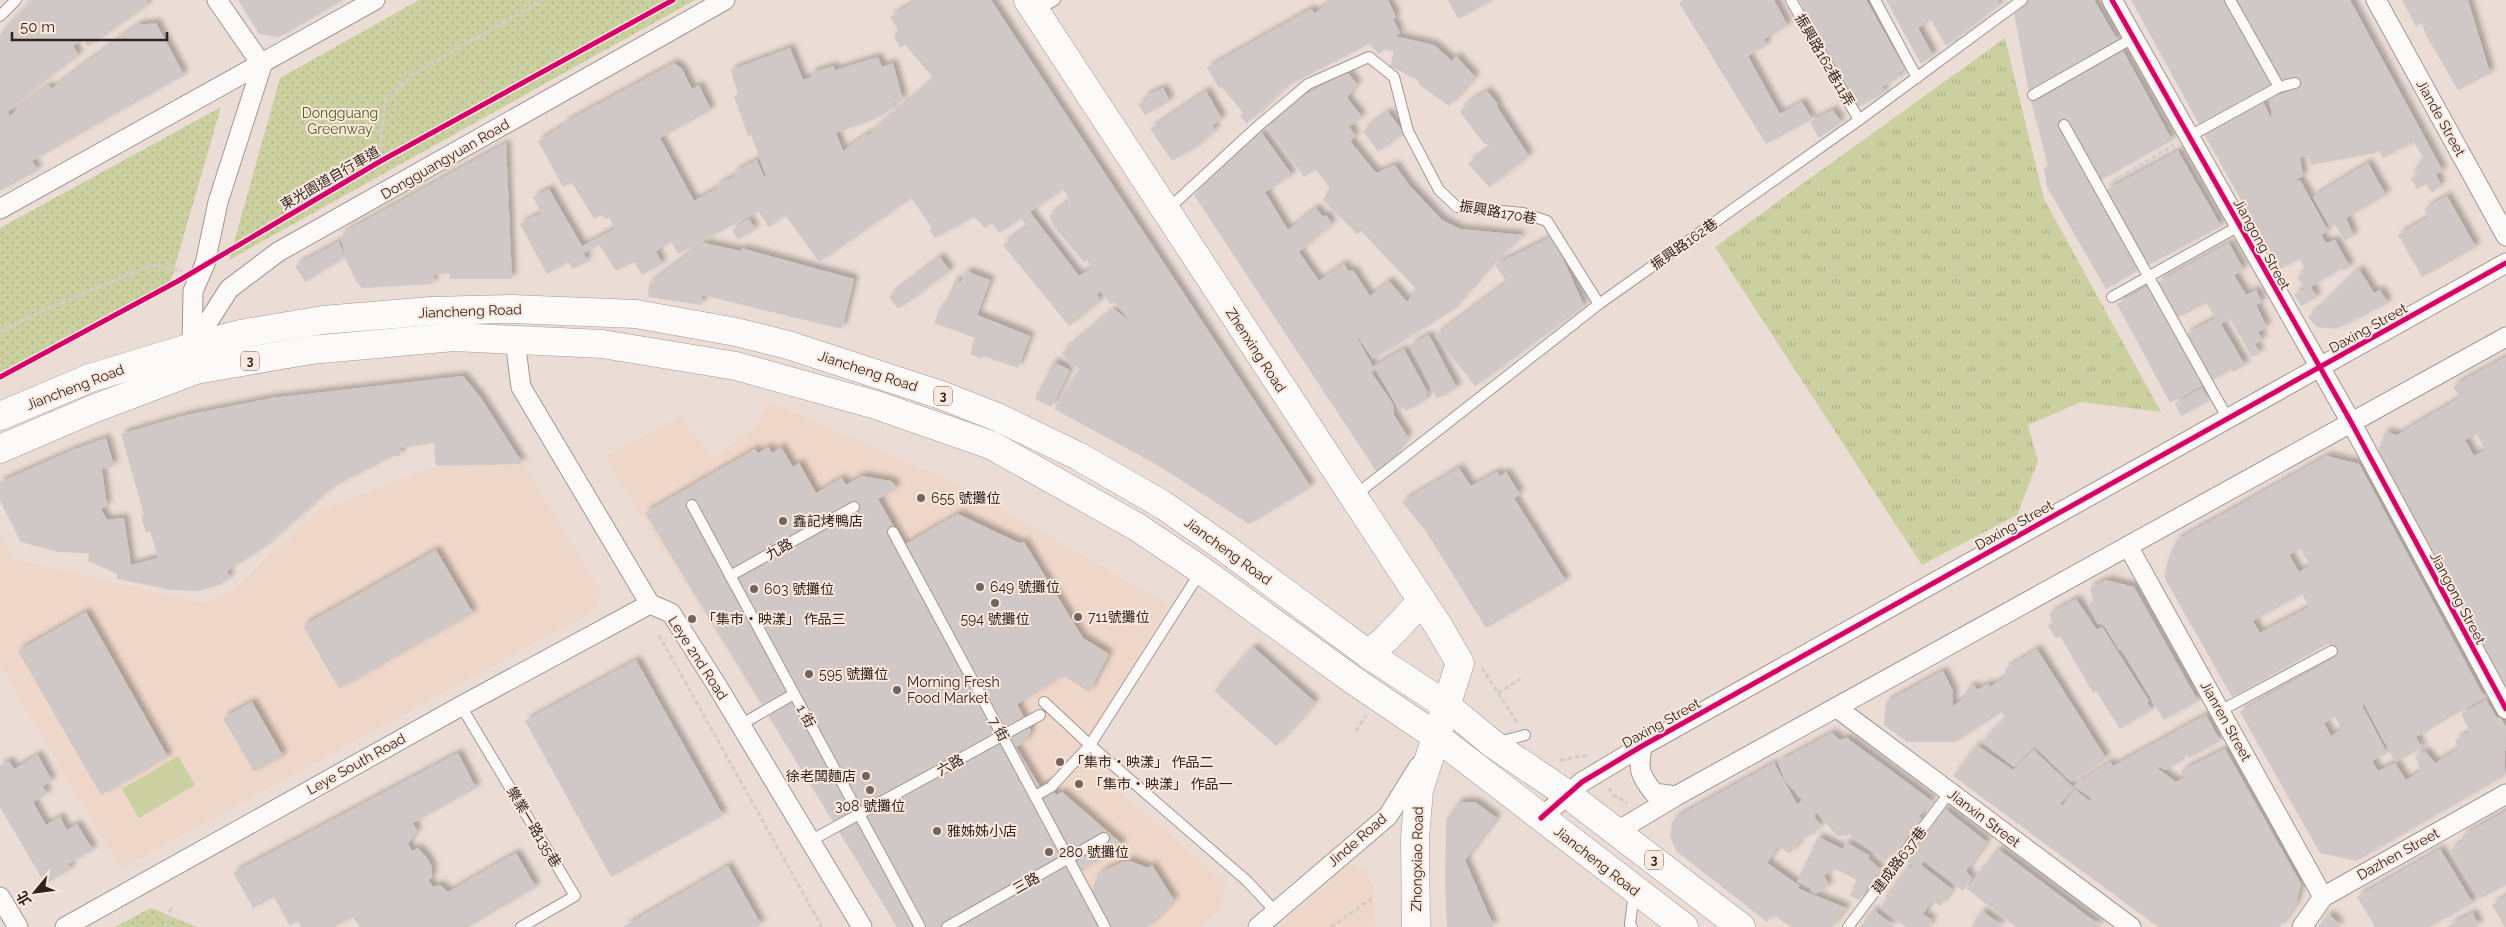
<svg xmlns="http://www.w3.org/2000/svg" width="2506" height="927" font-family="Raleway,'Noto Sans TC',sans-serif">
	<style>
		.built { fill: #eed6c9 }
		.grass { fill: url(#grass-tufts) }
		.park { fill: url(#park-dots) }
		.pitch { fill: #cad09f }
		.building { fill: #d0c7c7; fill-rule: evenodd; filter: url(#shadow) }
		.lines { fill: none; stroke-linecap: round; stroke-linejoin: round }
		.lane-casing { stroke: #a29791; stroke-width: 12 }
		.street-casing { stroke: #a29791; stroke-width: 21 }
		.secondary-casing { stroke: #a29791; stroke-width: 29 }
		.primary-casing { stroke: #a29791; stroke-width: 29 }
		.path { stroke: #d1cdca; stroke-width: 3; stroke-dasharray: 5 2.5; stroke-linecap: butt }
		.lane { stroke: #fcfaf9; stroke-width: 10 }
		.street { stroke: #fcfaf9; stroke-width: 19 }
		.secondary { stroke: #fcfaf9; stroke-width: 28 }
		.primary { stroke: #fcfaf9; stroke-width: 28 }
		.cycleway-casing { stroke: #fde8de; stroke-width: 8 }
		.cycleway { stroke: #d6006c; stroke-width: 5 }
		.poi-dot { fill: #70655f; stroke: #fde8de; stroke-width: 2 }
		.labels { text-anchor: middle; stroke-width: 4; stroke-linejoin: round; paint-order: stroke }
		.shield { fill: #fde8de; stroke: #6b5f58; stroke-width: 1 }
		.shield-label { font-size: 12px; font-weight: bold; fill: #2d241f }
		.street-label { font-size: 14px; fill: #2d241f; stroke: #fde8de }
		.park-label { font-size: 14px; fill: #4e5d21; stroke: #fde8de }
		.poi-label { font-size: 14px; fill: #2d241f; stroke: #fde8de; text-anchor: start }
	</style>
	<defs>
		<pattern id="grass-tufts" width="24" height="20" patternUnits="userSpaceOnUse" patternTransform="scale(1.25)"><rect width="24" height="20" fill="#cad09f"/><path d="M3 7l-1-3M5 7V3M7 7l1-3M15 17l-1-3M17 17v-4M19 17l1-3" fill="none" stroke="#aeb288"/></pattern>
		<pattern id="park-dots" width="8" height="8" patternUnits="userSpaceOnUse" patternTransform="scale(1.25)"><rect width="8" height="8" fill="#cad09f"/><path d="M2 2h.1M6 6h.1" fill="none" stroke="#aeb288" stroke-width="1.8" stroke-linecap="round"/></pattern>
		<filter id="shadow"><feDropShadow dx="4.5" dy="-4.5" stdDeviation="2.5" flood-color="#0004"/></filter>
	</defs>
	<rect width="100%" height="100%" fill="#ebddd5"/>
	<!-- built -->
	<g class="built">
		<path d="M768,401L966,488L1169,605L1079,757L1227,884L1218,911L1199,927H899L605,457L679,416L713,458L757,425Z"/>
		<path d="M524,465L600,590L596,610L121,869L0,665V533L13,559L204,603L236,587L318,511L433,467Z"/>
		<path d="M1350,864L1366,870L1373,888L1375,927H1278Z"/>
	</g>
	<!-- grass -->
	<path class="grass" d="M2005,38L2044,199L2161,412L2081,402L2028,425L2038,461L2017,515L1922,565L1715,247Z"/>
	<!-- park -->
	<g class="park">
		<path d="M419,0H695L229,260L280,78Z"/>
		<path d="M221,107L168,290L0,382V228Z"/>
		<path d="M151,908L197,927H115Z"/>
	</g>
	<!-- pitch -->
	<path class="pitch" d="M178,756L195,785L139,818L122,789Z"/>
	<!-- building -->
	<g class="building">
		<path d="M32,0H148L146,6L88,47L83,39L73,46L79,55L33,89L8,112L10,116L48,85L51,89L138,25L156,23L184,75L32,161L38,170L0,191V35Z"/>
		<path d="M238,0H343L279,37L259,34Z"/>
		<path d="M911,0H991L1311,487L1249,524L1159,466L1054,409L1080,369L1077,366L1073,369L1062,353L1114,309L1131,322L1114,302L1110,304L1102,291L1097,294L1100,301L1069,326L1003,245L1027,227L1021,218L999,233L992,223L985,228L974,217L935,238L929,230L932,228L911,198L819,262L785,215L769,227L758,211L678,254L671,242L656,251L662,264L642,275L634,262L616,271L599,245L584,253L587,261L573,269L568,262L547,274L520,224L541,213L533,197L549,189L582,246L615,229L609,217L605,219L602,215L594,219L572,183L563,187L538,141L565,125L564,123L674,63L682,69L692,89L699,85L711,110L660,138L694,201L718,188L717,185L736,176L734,172L757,160L764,177L766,176L751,135L748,136L734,96L738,95L731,70L790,48L803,80L812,77L811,73L833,66L835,70L878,57L882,67L893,63L903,100L892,104L893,108L873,120L836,133L843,151L867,134L868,136L934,79L905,45L900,48L894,37L898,30L890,17L913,3ZM1063,189L1070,201L1049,216L1055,228L1084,262L1087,260L1092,268L1079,276L1030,212Z"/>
		<path d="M1333,0H1388L1396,17L1393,19L1400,33L1395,36L1434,45L1452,61L1456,56L1475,77L1449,106L1418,84L1419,81L1390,66L1394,52L1385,49L1379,54L1369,44L1285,87L1247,123L1240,116L1243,113L1222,87L1219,88L1207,68L1311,9L1315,13Z"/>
		<path d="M1448,0H1493L1458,19Z"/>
		<path d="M1685,0H1774L1788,26L1764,39L1767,45L1748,56L1780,114L1802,102L1812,119L1766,144L1679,3Z"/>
		<path d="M1799,0H1866L1905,69L1898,73L1900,77L1882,87L1885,92L1858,107Z"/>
		<path d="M1886,0H1999V5L1946,46L1931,20L1918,28L1933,55L1921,64Z"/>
		<path d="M2033,0H2094L2118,41L2029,92L2014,14Z"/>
		<path d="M2131,0H2225L2272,84L2199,124Z"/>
		<path d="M2235,0H2350L2443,171L2436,174L2441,185L2432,193L2426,184L2417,189L2411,178L2418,174L2415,169L2423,158L2414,142L2383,158L2376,147V153L2311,165L2308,156L2300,157L2303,176L2295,180H2300L2328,231L2321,235L2326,243L2335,240L2350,267L2343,271L2342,268L2311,287L2317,297L2301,306L2294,294L2305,289L2297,276L2306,271L2300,259L2280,269L2204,134L2263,102L2272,120L2270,98L2298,88L2296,76L2281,81Z"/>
		<path d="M2402,0H2468L2490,73L2458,90L2426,35L2422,23L2416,27Z"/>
		<path d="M2122,49L2172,140L2101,180L2066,120L2059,125L2138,270L2106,289L2047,187L2044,168L2048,166L2031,101Z"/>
		<path d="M1347,72L1357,84L1347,98L1362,117L1349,127L1356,136L1350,141L1376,173L1395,165L1409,185L1442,220L1460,229L1523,235L1494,261L1451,311L1373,359L1352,329L1375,370L1371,372L1393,404L1394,415L1408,437L1378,474L1194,195L1261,132L1292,175L1265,192L1288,230L1316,208L1323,217L1326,215L1332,224L1299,252L1319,281L1344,264L1348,271L1353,270L1370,296L1389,281L1407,302L1416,289L1361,231L1357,234L1323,200L1330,188L1315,169L1304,177L1267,126L1293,102Z"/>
		<path d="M1163,88L1170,101L1145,115L1138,104L1146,101L1144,97Z"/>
		<path d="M1206,91L1222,119L1213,125L1215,130L1196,147L1172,161L1150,129Z"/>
		<path d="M1487,91L1498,104L1496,105L1529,156L1489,187L1468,164L1494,145L1484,144L1460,112L1468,103Z"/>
		<path d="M1833,110L1841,122L1819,138L1810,122Z"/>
		<path d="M1388,112L1404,133L1378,152L1363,131Z"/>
		<path d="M506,143L512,279H450L449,273L434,275L433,284L362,288L357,283L346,260L341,238L345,232Z"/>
		<path d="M2178,151L2221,226L2148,265L2106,190Z"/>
		<path d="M2368,163L2386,195L2346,218L2354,236L2344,241L2335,224L2330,227L2313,197Z"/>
		<path d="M2447,196L2476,247L2422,277L2398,235L2429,217L2424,209Z"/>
		<path d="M749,219L755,229L738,240L732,230Z"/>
		<path d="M1553,236L1584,306L1475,386L1435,336L1507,282L1495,265Z"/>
		<path d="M339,242L345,257L305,282L295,266Z"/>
		<path d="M704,243L741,251V248L854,279L842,329L702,295V305L648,297L649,284Z"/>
		<path d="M2229,243L2244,270L2234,275L2246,295L2256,290L2262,302L2256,305L2267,327L2258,332L2263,340L2255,344L2260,353L2252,357L2230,319L2221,324L2245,365L2233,372L2231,369L2213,380L2186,334L2216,318L2206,303L2177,318L2158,282Z"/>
		<path d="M940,257L950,271L898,309L889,297Z"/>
		<path d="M2359,269L2374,293L2380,290L2388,303L2337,329L2317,327L2308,317L2318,309Z"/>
		<path d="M966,271L990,280L977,315L1030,336L1018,368L983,356L982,359L970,354L975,338L934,323L940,308L943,309L955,280L961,282Z"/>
		<path d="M2149,286L2202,384L2170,403L2117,304Z"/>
		<path d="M1429,335L1457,388L1437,399L1410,345Z"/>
		<path d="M1404,349L1428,393L1425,395L1427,399L1406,411L1404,407L1399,410L1374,366Z"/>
		<path d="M2506,357V687L2451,588L2453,587L2416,521L2413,523L2376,457L2385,432L2397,435L2460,398L2453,386ZM2477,434L2485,450L2474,456L2465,440Z"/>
		<path d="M1053,362L1070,370L1051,407L1035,399Z"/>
		<path d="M463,376L481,398L523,464L436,466L434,443L401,448L400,456H393L331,488L261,549L227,571L230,577L219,585L199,591L171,590L117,579V574L88,561L89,553L58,552L21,542L0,501V482L73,450L106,438L114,466L102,469L107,506L101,509L107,520L124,518L131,565L158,558L150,531L146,533L141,516L144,515L121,434L186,415L272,398Z"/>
		<path d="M2202,388L2210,400L2181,416L2175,404Z"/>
		<path d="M769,447L772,453L781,447L793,467L799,463L816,493L842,478L846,485L862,476L891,481L897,488L878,499L904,545L958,514L1019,543L1024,542L1083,638L1109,654L1089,692L1064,676L1017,704L1031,731L1026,741L1016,747L1040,787L1048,783L1056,795L1062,792L1123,845L1071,877L1092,910L1091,896L1096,878L1103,871L1123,862L1130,861L1148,868L1152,865L1174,900L1147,927H897L645,513L755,449L758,453Z"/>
		<path d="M2327,456L2359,464L2484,697L2416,737L2422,748L2395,762L2364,704L2362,705L2387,753L2372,761L2378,771L2395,763L2406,780L2421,771L2415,756L2425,751L2435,763L2459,749L2455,740L2470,732L2461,714L2486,700L2497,718L2500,717L2506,727L2504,776L2356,861L2320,853L2240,712L2336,657L2329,643L2232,697L2164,577L2169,557L2177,540ZM2300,549L2310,566L2299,572L2289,555ZM2302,594L2309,607L2260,633L2253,621ZM2335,717L2342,729L2331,736L2324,723Z"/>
		<path d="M1459,468L1471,486L1497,472L1500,476L1506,472L1520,494L1514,498L1566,581L1486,628L1425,530L1402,502Z"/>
		<path d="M436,550L473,613L339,689L303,626Z"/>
		<path d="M2106,580L2134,587L2198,701L2164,720L2121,649L2119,650L2102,622L2098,624L2088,605L2095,601L2090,590L2091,587Z"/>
		<path d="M2076,599L2097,630L2102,627L2149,701L2147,702L2151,710L2120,729L2096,691L2093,693L2060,636L2056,639L2048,626L2053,622L2049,614Z"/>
		<path d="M86,612L168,757L101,795L18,651Z"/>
		<path d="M1253,647L1315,702L1276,746L1214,691Z"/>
		<path d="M2037,649L2106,758L2071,782L2034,746L2014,767L1982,742L2007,718L2001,712L1955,742H1907L1884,725L1886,702L1943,671L1953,691V706L1968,696L1966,690L1974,685L1977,690L1988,684L1990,687L2007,676L2005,669Z"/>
		<path d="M636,660L723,815L611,877L525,721Z"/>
		<path d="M252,702L283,756L254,772L223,718Z"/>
		<path d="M2206,715L2220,741L2189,758L2187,754L2179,758L2180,762L2165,770L2160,767L2157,768L2176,782L2185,777L2181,771L2225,749L2301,884L2296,904L2279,927H2158L1953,776L1977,745L2013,770L2034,750L2074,788L2060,804L2062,806L2075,790L2090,801L2091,798L2074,786L2110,762L2113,766Z"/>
		<path d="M1832,733L1840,740L1847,738L1932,801L1919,816L1922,819L1900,846L1898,845L1885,861L1850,835L1837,836L1817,813L1814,816L1821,826L1807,838L1803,836L1790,854L1778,846L1767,863L1800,886L1797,888L1846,908L1832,927H1791L1772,914L1767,922L1676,851L1670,836L1672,823L1675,818L1774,763L1797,804L1803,800L1785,781L1778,762Z"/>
		<path d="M458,753L476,788L413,823L417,831L408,844L412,851L418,848L427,858L432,867V878L428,880L433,887L440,885L448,892L516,853L536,887L468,927H360L353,917L335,927H301L298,921L290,926L274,897L253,908L233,873Z"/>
		<path d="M38,755L52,781L43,786L47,794L33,802L46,825L60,817L67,830L77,824L93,850L68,864L71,869L45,884L0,807V766L9,761L14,769Z"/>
		<path d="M1459,802H1475L1497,818L1465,860L1494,927H1447L1445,883L1446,820Z"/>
		<path d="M1945,809L1987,842L1966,871L1972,878L1963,891L1924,861L1921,865L1952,889L1940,906L1932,900L1923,914L1932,920L1929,924L1933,927H1906L1880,908L1887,899L1885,897L1908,866L1911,869L1913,865L1907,861Z"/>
		<path d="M2506,811V885L2479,899L2450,850L2465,840L2462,836Z"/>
		<path d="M1818,837L1843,849L1846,842L1870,856L1868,858L1880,869L1859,900L1850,896L1857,880L1836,869L1824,875L1829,886L1815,894L1810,890V887L1797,882Z"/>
		<path d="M1998,849L2102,927H2016L1967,889Z"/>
		<path d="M2440,849L2473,903L2429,927H2375L2357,897Z"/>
		<path d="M728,866L761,924L757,927H623Z"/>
		<path d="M2506,896V927H2505L2492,905Z"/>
		<path d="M1874,910L1895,927H1860Z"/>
		<path d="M1982,911L2004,927H1971Z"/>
		<path d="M2473,913L2479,927H2446Z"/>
		<path d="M2329,914L2338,923L2341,927H2318Z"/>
	</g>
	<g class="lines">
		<defs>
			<g id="lane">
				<path d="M1791,0L1859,120"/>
				<path d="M1875,0L1917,78"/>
				<path d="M2230,0L2279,87"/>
				<path d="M1036,11L1055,0"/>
				<path d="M0,16L16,0"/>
				<path d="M2033,95L2133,38"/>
				<path d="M2064,125L2228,419"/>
				<path d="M2188,137L2279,87L2295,83"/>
				<path d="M1166,211L1257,127L1308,84L1369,57L1394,77L1408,131L1439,190L1457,207L1523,213L1547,221L1599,304"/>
				<path d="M2112,297L2239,226"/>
				<path d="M1353,497L1599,304L1859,120L2022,0"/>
				<path d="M692,505L920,927"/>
				<path d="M893,532L1105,927"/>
				<path d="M1201,571L1090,745L1247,881L1276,912"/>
				<path d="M730,576L854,507"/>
				<path d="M461,706L575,896L521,927"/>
				<path d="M2220,711L2332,651"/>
				<path d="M740,725L794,694"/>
				<path d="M1499,742L1525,735"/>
				<path d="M1035,796L1051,787L1090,745L1044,702"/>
				<path d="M810,841L1040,715"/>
				<path d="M947,927L1104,838"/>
				<path d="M1632,927L1630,924L1634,892"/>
				<path d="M1848,927L1950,792"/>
			</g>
			<g id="street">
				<path d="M2112,0L2351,422L2506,709"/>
				<path d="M2376,0L2506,236"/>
				<path d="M0,209L375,0"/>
				<path d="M515,341L521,387L650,604L671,613L716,684L862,927"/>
				<path d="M192,346L193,291L205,264L218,202L262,65L217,0"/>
				<path d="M192,347L229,289L278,252L725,0"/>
				<path d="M2128,546L2323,897"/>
				<path d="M1837,708L2131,927"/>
				<path d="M1642,746C1638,770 1639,774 1654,793L1676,796"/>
				<path d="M1541,818L1582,782L1642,746L2506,263"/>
				<path d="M1616,832L1676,796L2506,337"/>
				<path d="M0,897L18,927"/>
				<path d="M65,927L461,706L650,604"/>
				<path d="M1258,927L1388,816L1419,766"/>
				<path d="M2302,927L2323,897L2506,794"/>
			</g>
			<g id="secondary">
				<path d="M1028,0L1439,627L1460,663L1419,790L1415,838L1416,927"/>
				<path d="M1368,654L1386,639L1422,601"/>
			</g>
			<g id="primary">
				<path d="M0,416L90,378L192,347L240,334L323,320L431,311L512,309L636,314L736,332L788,345L941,395L997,417L1078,456L1163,505L1222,546L1368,654L1447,706L1493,744L1567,794L1741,927"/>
				<path d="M0,449L93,409L196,370L311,350L454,337L602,344L736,366L876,405L991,445L1137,527L1201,570L1353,680L1437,737L1684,927"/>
			</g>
		</defs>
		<!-- lane casing -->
		<use href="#lane" class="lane-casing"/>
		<!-- street casing -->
		<use href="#street" class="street-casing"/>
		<!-- secondary casing -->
		<use href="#secondary" class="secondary-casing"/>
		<!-- primary casing -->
		<use href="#primary" class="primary-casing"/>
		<!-- path -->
		<g class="path">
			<path d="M379,162L385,100L413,74L543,0"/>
			<path d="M2113,181L2174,145"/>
			<path d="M0,332L49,308L152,265L182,271"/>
			<path d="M659,635L822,927"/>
			<path d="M1482,668L1517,722"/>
			<path d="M1498,693L1521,679"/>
			<path d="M1356,731L1366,716"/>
			<path d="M1560,760L1589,755"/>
			<path d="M1609,788L1613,795L1627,803"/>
			<path d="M165,927L171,908"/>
			<path d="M1331,927L1372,898"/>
		</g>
		<!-- lane -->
		<use href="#lane" class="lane"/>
		<!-- street -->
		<use href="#street" class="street"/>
		<!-- secondary -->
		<use href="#secondary" class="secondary"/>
		<!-- primary -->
		<use href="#primary" class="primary"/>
		<defs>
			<g id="cycleway">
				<path d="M2112,0L2351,422L2506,709"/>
				<path d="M0,377L178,281L379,162L673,0"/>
				<path d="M1541,818L1582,782L1642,746L2506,263"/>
			</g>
		</defs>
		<!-- cycleway casing -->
		<use href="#cycleway" class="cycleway-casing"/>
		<!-- cycleway -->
		<use href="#cycleway" class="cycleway"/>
	</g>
	<!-- markers -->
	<g class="poi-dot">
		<circle cx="921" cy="498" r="5"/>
		<circle cx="783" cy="521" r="5"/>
		<circle cx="980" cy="587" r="5"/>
		<circle cx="754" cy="589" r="5"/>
		<circle cx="995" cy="603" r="5"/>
		<circle cx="1078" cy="617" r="5"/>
		<circle cx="692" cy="619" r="5"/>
		<circle cx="809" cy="674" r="5"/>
		<circle cx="897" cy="690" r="5"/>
		<circle cx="1060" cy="762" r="5"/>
		<circle cx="866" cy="776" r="5"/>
		<circle cx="1079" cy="784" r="5"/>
		<circle cx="870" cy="790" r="5"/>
		<circle cx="937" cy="831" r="5"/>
		<circle cx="1049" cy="852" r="5"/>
	</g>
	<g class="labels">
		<!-- shield labels -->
		<g class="shield">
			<rect x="241" y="351.5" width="18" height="19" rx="4"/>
			<rect x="934" y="386.5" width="18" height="19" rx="4"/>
			<rect x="1645" y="850.5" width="18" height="19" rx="4"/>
		</g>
		<g class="shield-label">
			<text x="250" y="365">3</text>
			<text x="943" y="400">3</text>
			<text x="1654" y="864">3</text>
		</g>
		<!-- street labels -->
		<g class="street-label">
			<text transform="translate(1825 60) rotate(60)" y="5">振興路162巷11弄</text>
			<text transform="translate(2441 118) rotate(61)" y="5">Jiande Street</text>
			<text transform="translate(445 159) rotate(-30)" y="5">Dongguangyuan Road</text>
			<text transform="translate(330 178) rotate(-30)" y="5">東光園道自行車道</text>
			<text transform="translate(1498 212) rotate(10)" y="5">振興路170巷</text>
			<text transform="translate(1684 244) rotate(-35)" y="5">振興路162巷</text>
			<text transform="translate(2262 244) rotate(61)" y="5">Jiangong Street</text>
			<text transform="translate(470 311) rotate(-2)" y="5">Jiancheng Road</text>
			<text transform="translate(2368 328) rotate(-29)" y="5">Daxing Street</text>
			<text transform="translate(1256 350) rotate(57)" y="5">Zhenxing Road</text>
			<text transform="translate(868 371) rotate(18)" y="5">Jiancheng Road</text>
			<text transform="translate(75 387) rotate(-21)" y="5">Jiancheng Road</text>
			<text transform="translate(2014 525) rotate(-29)" y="5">Daxing Street</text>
			<text transform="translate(779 549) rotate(-29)" y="5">九路</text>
			<text transform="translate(1228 551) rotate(36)" y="5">Jiancheng Road</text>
			<text transform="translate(2458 598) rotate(62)" y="5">Jiangong Street</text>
			<text transform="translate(698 658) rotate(57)" y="5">Leye 2nd Road</text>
			<text transform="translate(806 716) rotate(62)" y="5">1 街</text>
			<text transform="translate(2226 721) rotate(61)" y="5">Jianren Street</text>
			<text transform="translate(1661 723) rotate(-29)" y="5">Daxing Street</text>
			<text transform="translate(999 729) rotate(62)" y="5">7 街</text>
			<text transform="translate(356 764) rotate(-29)" y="5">Leye South Road</text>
			<text transform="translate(950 765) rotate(-29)" y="5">六路</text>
			<text transform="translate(1984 818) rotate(37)" y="5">Jianxin Street</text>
			<text transform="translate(534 827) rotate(59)" y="5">樂業一路135巷</text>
			<text transform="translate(1357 840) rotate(-41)" y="5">Jinde Road</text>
			<text transform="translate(2398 854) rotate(-29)" y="5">Dazhen Street</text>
			<text transform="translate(1417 859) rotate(-89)" y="5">Zhongxiao Road</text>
			<text transform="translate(1899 860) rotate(-53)" y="5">建成路637巷</text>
			<text transform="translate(1597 861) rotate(38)" y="5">Jiancheng Road</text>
			<text transform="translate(1026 883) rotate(-29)" y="5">三路</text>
		</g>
		<!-- park labels -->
		<g class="park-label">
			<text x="340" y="118">Dongguang<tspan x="340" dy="16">Greenway</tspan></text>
		</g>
		<!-- poi labels -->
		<g class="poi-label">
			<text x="931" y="503">655 號攤位</text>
			<text x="793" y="526">鑫記烤鴨店</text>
			<text x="990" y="592">649 號攤位</text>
			<text x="764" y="594">603 號攤位</text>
			<text x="1088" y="622">711號攤位</text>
			<text x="702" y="624">「集市‧映漾」 作品三</text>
			<text x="995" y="624" text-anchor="middle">594 號攤位</text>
			<text x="819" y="679">595 號攤位</text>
			<text x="907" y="687">Morning Fresh<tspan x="907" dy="16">Food Market</tspan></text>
			<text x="1070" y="767">「集市‧映漾」 作品二</text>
			<text x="856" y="781" text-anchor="end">徐老闆麵店</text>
			<text x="1089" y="789">「集市‧映漾」 作品一</text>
			<text x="870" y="811" text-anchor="middle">308 號攤位</text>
			<text x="947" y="836">雅姊姊小店</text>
			<text x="1059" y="857">280 號攤位</text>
		</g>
	</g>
	<!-- north arrow -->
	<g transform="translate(35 892) rotate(241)" stroke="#fde8de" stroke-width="4" paint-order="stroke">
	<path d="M0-4L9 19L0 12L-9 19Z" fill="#2d241f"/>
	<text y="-8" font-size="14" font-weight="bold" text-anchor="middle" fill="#2d241f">北</text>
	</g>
	<!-- scale -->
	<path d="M12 32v8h155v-8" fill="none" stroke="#2d241f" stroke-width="2.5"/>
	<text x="20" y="32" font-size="15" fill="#2d241f" stroke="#fde8de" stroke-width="4" paint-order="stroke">50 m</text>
</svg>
